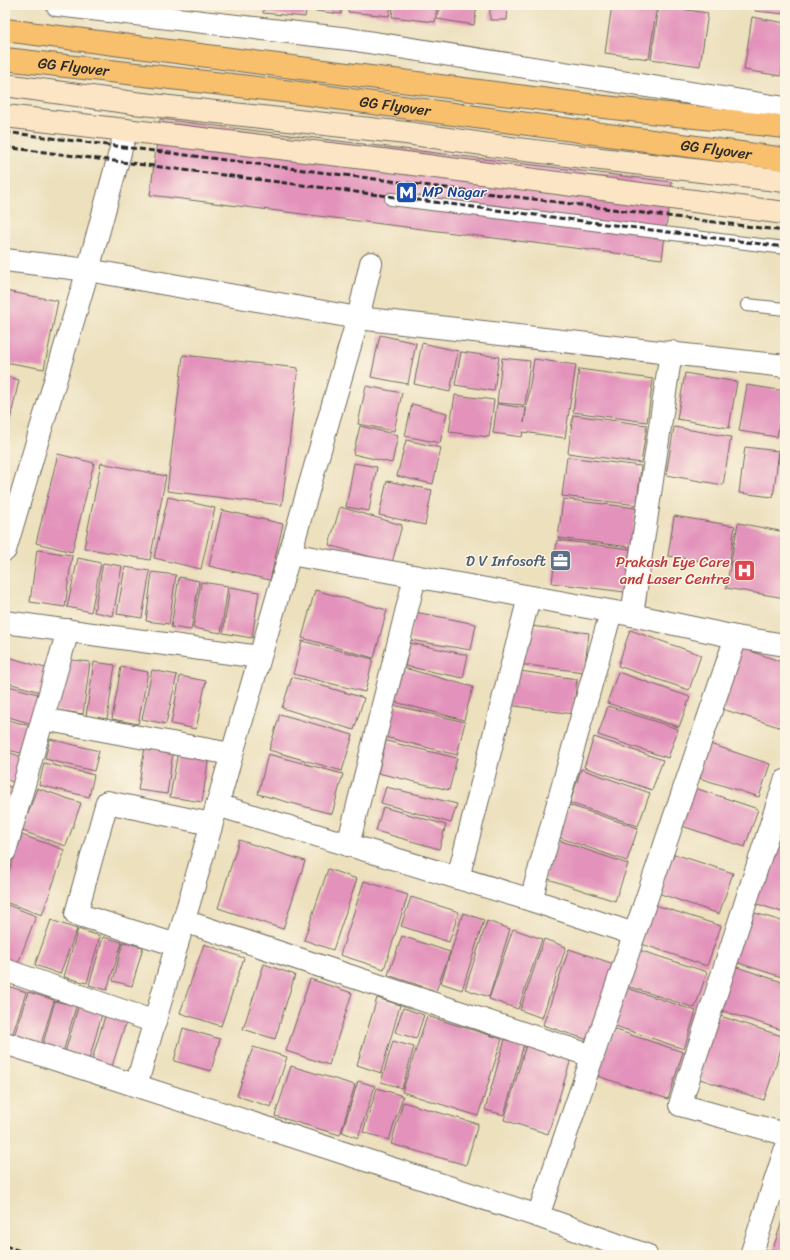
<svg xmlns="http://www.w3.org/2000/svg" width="790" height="1260" font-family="Sriracha,sans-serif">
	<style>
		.building { fill: #e393bb }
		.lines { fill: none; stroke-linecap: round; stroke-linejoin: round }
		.lane-casing { stroke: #6f6a5e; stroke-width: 14 }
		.street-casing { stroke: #6f6a5e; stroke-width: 24 }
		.secondary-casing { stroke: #6f6a5e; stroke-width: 24 }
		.primary-casing { stroke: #6f6a5e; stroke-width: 24 }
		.lane { stroke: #fff; stroke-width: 12 }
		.street { stroke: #fff; stroke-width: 22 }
		.secondary { stroke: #fce5c4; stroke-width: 22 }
		.primary { stroke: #f8bf6c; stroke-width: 22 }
		.rail { stroke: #2b2b2b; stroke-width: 3; stroke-dasharray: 6 3; stroke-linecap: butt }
		.labels { text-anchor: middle; stroke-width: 3; stroke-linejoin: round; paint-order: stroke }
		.street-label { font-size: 15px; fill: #2b2b2b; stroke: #fcf5e5 }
		.transit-label { font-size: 15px; fill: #164399; stroke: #fcf5e5; text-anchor: start }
		.service-label { font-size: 15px; fill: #4e5e75; stroke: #fcf5e5; text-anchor: end }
		.health-label { font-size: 15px; fill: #be3a42; stroke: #fcf5e5; text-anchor: end }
	</style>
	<rect width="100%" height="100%" fill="#fcf5e5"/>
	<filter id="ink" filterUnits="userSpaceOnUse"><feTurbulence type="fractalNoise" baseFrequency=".025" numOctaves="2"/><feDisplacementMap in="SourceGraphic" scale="8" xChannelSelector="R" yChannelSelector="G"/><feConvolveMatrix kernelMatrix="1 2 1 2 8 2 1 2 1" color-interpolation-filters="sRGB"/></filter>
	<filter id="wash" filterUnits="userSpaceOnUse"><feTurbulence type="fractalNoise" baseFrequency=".012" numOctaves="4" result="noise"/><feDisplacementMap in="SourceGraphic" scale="16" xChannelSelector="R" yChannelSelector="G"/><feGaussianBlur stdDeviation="0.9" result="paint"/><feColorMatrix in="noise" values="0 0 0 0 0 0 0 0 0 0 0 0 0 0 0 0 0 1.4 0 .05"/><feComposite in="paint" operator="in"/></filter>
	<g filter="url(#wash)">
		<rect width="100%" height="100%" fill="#ece0bd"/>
		<g id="blocks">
			<!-- building -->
			<g class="building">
				<path d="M264,5H307L305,17L263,13Z"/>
				<path d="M307,5H342L341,14L307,10Z"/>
				<path d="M349,5H391L389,16L348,12Z"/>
				<path d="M393,5H437L435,22L392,17Z"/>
				<path d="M439,5H477L474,25L437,19Z"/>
				<path d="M490,5H508L507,20H490Z"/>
				<path d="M612,5H657L649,59L605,53Z"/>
				<path d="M756,5H785V14L755,11Z"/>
				<path d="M659,6L708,13L700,66L651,59Z"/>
				<path d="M752,17L785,23V51L781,76L744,70Z"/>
				<path d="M160,119L672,182L662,259L150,195Z"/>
				<path d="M5,291L58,301L44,369L5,362Z"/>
				<path d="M380,335L416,343L408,384L371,377Z"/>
				<path d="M422,343L458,351L450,392L414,384Z"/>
				<path d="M461,352L499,357L494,391L455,385Z"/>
				<path d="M183,355L298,368L282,505L167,491Z"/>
				<path d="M502,358L530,361L525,405L497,403Z"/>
				<path d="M534,359L576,365L565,438L523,432L522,437L493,433L497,404L526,408L524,423Z"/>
				<path d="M579,369L653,379L647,422L573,412Z"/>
				<path d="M685,373L737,382L729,428L677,419Z"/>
				<path d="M5,376L19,380L6,438H5Z"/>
				<path d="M747,385L785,391L777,437L739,431Z"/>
				<path d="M366,386L402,393L394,431L358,424Z"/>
				<path d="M455,395L494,400L489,437L449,432Z"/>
				<path d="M412,404L447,413L440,443L405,436Z"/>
				<path d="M573,415L647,425L641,463L568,453Z"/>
				<path d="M784,420H785V464L778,463Z"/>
				<path d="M360,426L398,435L392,463L353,454Z"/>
				<path d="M674,427L731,437L723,485L666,475Z"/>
				<path d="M406,440L441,448L433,484L397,476Z"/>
				<path d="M745,447L779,451L773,497L739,493Z"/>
				<path d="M58,454L94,463L72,552L36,543Z"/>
				<path d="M567,457L641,466L637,505L562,496Z"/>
				<path d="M101,463L166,476L150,560L84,548Z"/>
				<path d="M354,463L377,467L369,511L346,507Z"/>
				<path d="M387,481L432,490L425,525L379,515Z"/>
				<path d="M168,497L215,508L201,569L154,558Z"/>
				<path d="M563,499L636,508L631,547L558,538Z"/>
				<path d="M340,507L402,525L392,563L329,545Z"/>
				<path d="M222,510L283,524L270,580L209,566Z"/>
				<path d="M674,516L735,526L729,565L668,556Z"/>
				<path d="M738,523L785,532V598L726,588Z"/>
				<path d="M557,540L630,549L625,592L552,583Z"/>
				<path d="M37,550L72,555L65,607L30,602Z"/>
				<path d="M78,558L101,563L91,612L67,607Z"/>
				<path d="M103,563L122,566L113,616L94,612Z"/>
				<path d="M125,567L150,571L142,618L117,614Z"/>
				<path d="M152,572L176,575L169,624L146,621Z"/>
				<path d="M179,577L199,581L191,630L171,627Z"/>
				<path d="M201,582L228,586L221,633L193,628Z"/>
				<path d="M230,587L259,592L252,638L223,633Z"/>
				<path d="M315,590L387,610L374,658L302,638Z"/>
				<path d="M415,612L476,624L471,650L410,640Z"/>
				<path d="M522,625L589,633L584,672L518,664Z"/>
				<path d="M630,630L701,655L689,690L618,666Z"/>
				<path d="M302,641L373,659L365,692L293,674Z"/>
				<path d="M410,643L468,655L463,678L405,666Z"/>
				<path d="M736,646L785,663V718L782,728L716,707Z"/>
				<path d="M5,656L55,671L47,694L5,682Z"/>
				<path d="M63,659L90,662L83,714L55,710Z"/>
				<path d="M94,662L115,665L107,719L86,716Z"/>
				<path d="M121,667L148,672L138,724L112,719Z"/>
				<path d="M404,668L473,687L464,720L395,702Z"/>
				<path d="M152,670L177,675L166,724L142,719Z"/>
				<path d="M512,670L577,679L573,714L508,705Z"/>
				<path d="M618,672L690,697L679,727L607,703Z"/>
				<path d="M180,676L206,681L196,729L171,724Z"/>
				<path d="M292,677L364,698L354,730L282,708Z"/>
				<path d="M5,685L45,696L36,725L5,716Z"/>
				<path d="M393,705L465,722L457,755L385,737Z"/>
				<path d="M608,706L678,729L668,758L598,735Z"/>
				<path d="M280,714L353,735L342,771L269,750Z"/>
				<path d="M5,719L33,727L24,754L5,749Z"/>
				<path d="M594,737L663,760L652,790L584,767Z"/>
				<path d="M50,739L99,751L94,771L45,759Z"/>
				<path d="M386,741L457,758L449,790L378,773Z"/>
				<path d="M704,742L770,764L759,797L693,776Z"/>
				<path d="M145,747L173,752L167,794L138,790Z"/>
				<path d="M5,751L22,757L13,782L5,779Z"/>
				<path d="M178,751L209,756L202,802L170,797Z"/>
				<path d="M268,754L343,774L332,814L258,794Z"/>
				<path d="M44,763L94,775L89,797L39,785Z"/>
				<path d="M581,769L650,793L638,826L570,803Z"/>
				<path d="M5,785L13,788L5,808Z"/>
				<path d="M689,786L758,809L745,847L676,824Z"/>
				<path d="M386,787L457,804L451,823L381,803Z"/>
				<path d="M37,788L81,803L66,846L22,831Z"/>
				<path d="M785,797V840L772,836Z"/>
				<path d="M569,805L638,828L627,861L558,837Z"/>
				<path d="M383,807L446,825L439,849L376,831Z"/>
				<path d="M22,835L65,850L42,915L5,902V883Z"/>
				<path d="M772,839L785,843V913L751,902Z"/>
				<path d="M239,840L305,861L283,929L218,908Z"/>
				<path d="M558,840L628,864L615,901L545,878Z"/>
				<path d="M668,852L733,873L719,914L655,892Z"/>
				<path d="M328,869L357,879L333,950L304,940Z"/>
				<path d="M364,881L408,895L384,969L340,955Z"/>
				<path d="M411,897L459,912L449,942L401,926Z"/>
				<path d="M649,903L721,926L707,966L636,942Z"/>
				<path d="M5,904L36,916L17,966L5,962Z"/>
				<path d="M748,911L785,922V978L732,961Z"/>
				<path d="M463,913L484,920L462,990L441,983Z"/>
				<path d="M51,920L77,929L60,974L35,965Z"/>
				<path d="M487,921L510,929L489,997L465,989Z"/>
				<path d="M78,929L100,936L87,983L64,977Z"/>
				<path d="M513,929L542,939L518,1009L489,999Z"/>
				<path d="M402,936L450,952L436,991L388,975Z"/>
				<path d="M103,937L122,942L107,990L89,985Z"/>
				<path d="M544,939L566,947L542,1018L520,1010Z"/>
				<path d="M123,942L143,947L132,986L113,981Z"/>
				<path d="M204,944L244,958L221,1026L180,1013Z"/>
				<path d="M569,949L617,965L591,1041L543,1025Z"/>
				<path d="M636,949L707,972L695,1008L624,985Z"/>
				<path d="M264,964L295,975L275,1039L243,1029Z"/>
				<path d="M731,965L785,983V1031L717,1009Z"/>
				<path d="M310,979L352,993L329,1065L286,1051Z"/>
				<path d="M5,985L26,992L11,1039L5,1037Z"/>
				<path d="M624,987L696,1011L684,1049L612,1025Z"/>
				<path d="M28,992L54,1000L40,1047L13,1039Z"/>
				<path d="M377,998L400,1005L381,1073L357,1065Z"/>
				<path d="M55,1001L76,1006L63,1053L42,1047Z"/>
				<path d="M78,1007L102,1014L89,1060L65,1053Z"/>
				<path d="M403,1008L424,1015L416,1039L395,1032Z"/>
				<path d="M717,1015L785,1037L764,1100L697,1078Z"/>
				<path d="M105,1016L126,1022L112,1066L92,1060Z"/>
				<path d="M427,1016L502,1039L478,1116L402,1092Z"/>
				<path d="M183,1028L220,1039L211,1071L174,1061Z"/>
				<path d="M613,1029L683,1052L668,1099L597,1076Z"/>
				<path d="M505,1039L524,1044L504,1115L485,1110Z"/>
				<path d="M393,1041L414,1047L402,1088L381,1082Z"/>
				<path d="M526,1045L571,1059L548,1134L504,1120Z"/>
				<path d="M253,1047L287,1057L271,1107L237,1096Z"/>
				<path d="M291,1066L355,1085L340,1135L275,1116Z"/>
				<path d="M358,1081L375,1086L358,1138L342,1132Z"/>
				<path d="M377,1088L403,1096L389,1140L363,1132Z"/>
				<path d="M403,1102L478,1124L466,1165L391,1144Z"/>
				<path d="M785,1212V1255H771Z"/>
			</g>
		</g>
	</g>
	<g filter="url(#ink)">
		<use href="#blocks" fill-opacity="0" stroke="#6f6a5e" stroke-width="1"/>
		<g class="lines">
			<defs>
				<g id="lane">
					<path d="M391,199L785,248"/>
					<path d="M747,305L785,309"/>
				</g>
				<g id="street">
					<path d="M57,5L349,39L785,108"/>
					<path d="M5,260L88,270L358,318L785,366"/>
					<path d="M5,550L88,270L126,130"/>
					<path d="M290,554L632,615L736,637L785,645"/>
					<path d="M632,615L671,352"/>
					<path d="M5,622L259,657"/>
					<path d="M43,719L231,754"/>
					<path d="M785,781L680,1105L785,1134"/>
					<path d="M217,805L531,900L634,934"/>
					<path d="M348,845L415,577"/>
					<path d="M5,851L68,630"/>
					<path d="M458,878L529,597"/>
					<path d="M531,900L611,612"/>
					<path d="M184,921L592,1056"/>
					<path d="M177,945L76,914L107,802L211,824"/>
					<path d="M5,970L155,1022"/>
					<path d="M5,1043L538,1216L646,1255"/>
					<path d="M136,1086L358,318L371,263"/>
					<path d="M538,1216L736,637"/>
					<path d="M751,1255L785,1151"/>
				</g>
				<g id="secondary">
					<path d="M5,85L134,103L406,133L517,149L785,181"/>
					<path d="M5,116L382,160L785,213"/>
				</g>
				<g id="primary">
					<path d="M5,30L604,107L785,127"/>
					<path id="s1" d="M5,59L292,92L785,159"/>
				</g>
			</defs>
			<!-- lane casing -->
			<use href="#lane" class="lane-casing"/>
			<!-- street casing -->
			<use href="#street" class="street-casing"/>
			<!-- secondary casing -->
			<use href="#secondary" class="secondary-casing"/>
			<!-- primary casing -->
			<use href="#primary" class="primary-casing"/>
			<!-- lane -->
			<use href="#lane" class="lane"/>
			<!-- street -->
			<use href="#street" class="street"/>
			<!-- secondary -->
			<use href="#secondary" class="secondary"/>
			<!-- primary -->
			<use href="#primary" class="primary"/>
			<!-- rail -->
			<g class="rail">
				<path d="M5,132L785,231"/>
				<path d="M5,147L785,247"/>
				<path d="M5,1246L33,1255"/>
			</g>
		</g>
	</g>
	<!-- icons -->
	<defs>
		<symbol id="metro-square" viewBox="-11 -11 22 22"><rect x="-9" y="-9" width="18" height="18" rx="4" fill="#1a4fb4" stroke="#fcf5e5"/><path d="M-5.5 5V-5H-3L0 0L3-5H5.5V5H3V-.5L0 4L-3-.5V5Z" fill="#fff"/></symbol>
		<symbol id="office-square" viewBox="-11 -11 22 22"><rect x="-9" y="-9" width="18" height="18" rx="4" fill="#5c6f8a" stroke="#fcf5e5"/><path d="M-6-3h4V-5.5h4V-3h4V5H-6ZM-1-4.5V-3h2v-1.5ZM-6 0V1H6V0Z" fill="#fff"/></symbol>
		<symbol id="hospital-square" viewBox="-11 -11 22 22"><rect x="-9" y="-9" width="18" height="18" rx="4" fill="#e0444e" stroke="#fcf5e5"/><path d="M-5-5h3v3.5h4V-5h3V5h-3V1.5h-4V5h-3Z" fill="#fff"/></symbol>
	</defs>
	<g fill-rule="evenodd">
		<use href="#metro-square" x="394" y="180" width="25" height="25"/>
		<use href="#office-square" x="548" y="548" width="25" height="25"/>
		<use href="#hospital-square" x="732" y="558" width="25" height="25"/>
	</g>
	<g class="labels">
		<!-- street labels -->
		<g class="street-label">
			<text dy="5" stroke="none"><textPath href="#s1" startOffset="69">GG Flyover</textPath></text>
			<text dy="5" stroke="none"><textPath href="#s1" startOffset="393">GG Flyover</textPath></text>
			<text dy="5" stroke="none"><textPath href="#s1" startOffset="717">GG Flyover</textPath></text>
		</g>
		<!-- transit labels -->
		<g class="transit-label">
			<text x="422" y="197">MP Nagar</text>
		</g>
		<!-- service labels -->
		<g class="service-label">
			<text x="546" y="566">D V Infosoft</text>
		</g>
		<!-- health labels -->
		<g class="health-label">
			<text x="730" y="567">Prakash Eye Care<tspan x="730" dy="17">and Laser Centre</tspan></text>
		</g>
	</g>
	<!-- margin -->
	<rect width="790" height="1260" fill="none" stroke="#fcf5e5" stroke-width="20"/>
</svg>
